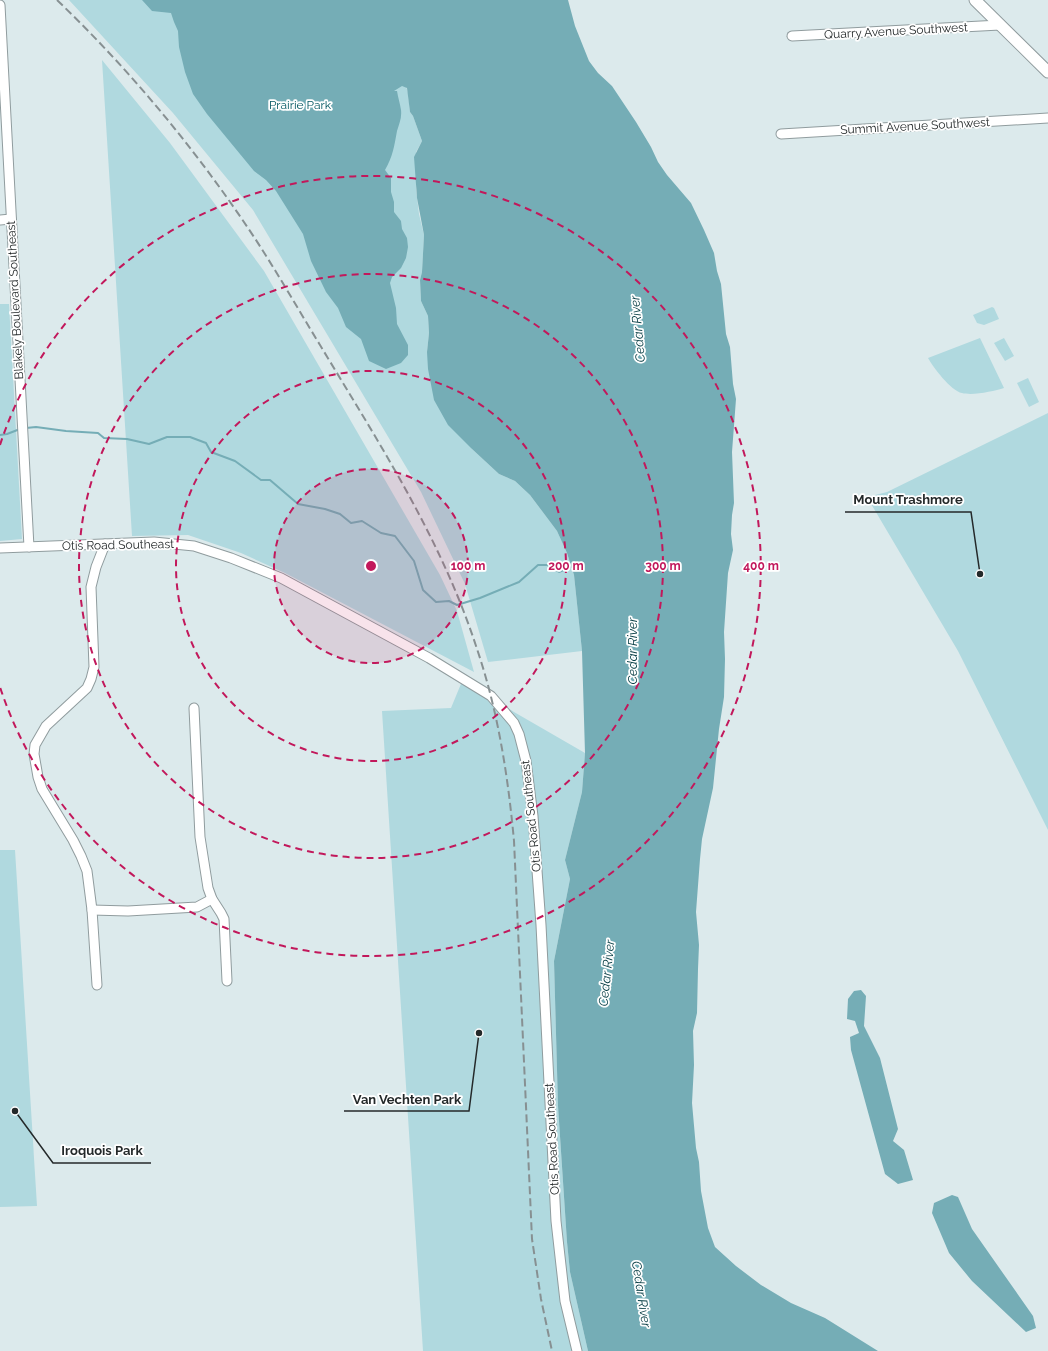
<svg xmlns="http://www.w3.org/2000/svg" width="1048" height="1351" font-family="Raleway,sans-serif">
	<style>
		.green { fill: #b0d9df }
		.water { fill: #75adb6 }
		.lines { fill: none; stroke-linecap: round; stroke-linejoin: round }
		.stream { stroke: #75adb6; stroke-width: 2 }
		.minor-casing { stroke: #909c9e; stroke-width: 11 }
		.major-casing { stroke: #909c9e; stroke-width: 13 }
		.minor { stroke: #fff; stroke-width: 9 }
		.major { stroke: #fff; stroke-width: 11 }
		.rail { stroke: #879092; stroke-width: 2; stroke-dasharray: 8 4; stroke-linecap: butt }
		.ring { fill: none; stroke: #c2185b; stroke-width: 2; stroke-dasharray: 7 5 }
		.labels { text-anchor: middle; stroke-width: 3.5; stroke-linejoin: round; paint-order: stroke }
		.street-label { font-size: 12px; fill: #24292a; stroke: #fff }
		.park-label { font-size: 12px; fill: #005660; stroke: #fff }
		.water-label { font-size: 13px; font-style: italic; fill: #053c43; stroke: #fff }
		.centre { fill: #c2185b; stroke: #fff; stroke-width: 2 }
		.ring-label { font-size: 12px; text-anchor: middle; font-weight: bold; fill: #c2185b; stroke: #fff; stroke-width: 3.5; stroke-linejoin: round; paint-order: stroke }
		.leader { fill: none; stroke: #24292a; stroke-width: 1.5 }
		.callout-dot { fill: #24292a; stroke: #fff; stroke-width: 1.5 }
		.callout-label { font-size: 13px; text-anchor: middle; font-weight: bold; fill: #24292a; stroke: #fff; stroke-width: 3.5; stroke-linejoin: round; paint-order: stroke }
	</style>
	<rect width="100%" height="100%" fill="#dceaec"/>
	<!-- green -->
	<g class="green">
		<path d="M69,0H383L408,93L410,112L413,116L422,141L416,152V189L419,214L424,235L422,272L420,280L421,301L428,316L429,333L427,352L472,449L499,474L515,481L530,495L557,531L567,553L574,575L582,651L488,662L465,584L421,492L253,210L173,113Z"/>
		<path d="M102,60L170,143L264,271L440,575L457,611L474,672L285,573L241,553L188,535L132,536Z"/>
		<path d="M0,304H9L22,539L0,541Z"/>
		<path d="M992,307L994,308L999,319L984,325L977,323L973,315Z"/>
		<path d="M980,338L1004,388C994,391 973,396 962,393C951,391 933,367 928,358Z"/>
		<path d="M1004,338L1014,356L1005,361L994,343Z"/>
		<path d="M1028,378L1039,402L1029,407L1017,383Z"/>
		<path d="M1048,413V830L958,651L867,497L887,492Z"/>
		<path d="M463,679L514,712L585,753L582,792L565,860L570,879L554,961L558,1106L567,1242L570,1272L588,1351H423L382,711L451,708Z"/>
		<path d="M0,850H15L37,1206L0,1207Z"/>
	</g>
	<!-- water -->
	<g class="water">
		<path d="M142,0H568L575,26L589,61L598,73L612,86L636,122L651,147L658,162L667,175L691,203L704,230L714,253L717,271L721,284L726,334L730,347L733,384L736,399L732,452L734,503L732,515L731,534L733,550L728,573L724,632L725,659L724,697L719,729L713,788L702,839L700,859L696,912L699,945L698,969L697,1013L693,1031L694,1065L692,1103L696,1148L699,1162L701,1191L708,1228L715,1247L736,1266L761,1285L791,1303L825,1318L878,1351H588L570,1272L567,1242L558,1106L554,961L570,879L565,860L582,792L585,753L582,651L574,575L567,553L557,531L530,495L515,481L499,474L472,449L448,425L434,400L428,369L427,352L429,333L428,316L421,301L420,280L422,272L424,235L417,198L414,157L422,141L413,116L410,112L407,88L402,86L394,91H397C398,97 400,104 401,110C402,118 399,124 397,131C394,147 393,156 385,170L391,178V192L394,202V212L401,221L402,229L407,238L408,247L406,258L401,268L392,277L390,283L396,308L397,324L408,345V355L401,363L386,369L369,361L361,339L346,327L338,308L326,292L311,261L303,234L276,191L266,180L254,171L207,114L193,94L185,72L179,47L178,31L174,22L171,13L152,11Z"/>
		<path d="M861,990L866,996L864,1026L880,1058L898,1129L893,1141L904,1150L913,1180L898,1184L885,1174L851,1050L850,1037L859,1033L855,1021L847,1019L848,999L854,991Z"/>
		<path d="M952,1195L958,1197L972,1229L1033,1316L1036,1328L1026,1332L972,1281L949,1253L932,1213L934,1203Z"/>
	</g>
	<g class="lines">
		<!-- stream -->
		<g class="stream">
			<path d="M26,428L36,427L66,431L98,433L104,438L127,439L149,444L167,437H190L206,443L211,452L235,461L261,480H270L298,504L325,509L340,514L351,523L362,521L381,533L395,536L414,561L423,590L436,602L449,601L457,605L480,598L519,582L538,565H547L559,572L573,566"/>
			<path d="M0,435L7,434L20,429"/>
		</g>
		<defs>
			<g id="minor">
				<path d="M0,5L29,547"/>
				<path d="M792,36L1000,25"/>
				<path d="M781,134L1048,118"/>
				<path d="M0,220L11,219"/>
				<path d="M0,548L154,542L194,546L231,558L281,578L429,658L491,696L514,723L519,734L526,761L533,816L541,925L556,1221L565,1301L577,1351"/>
				<path d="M194,708L200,837L208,888L212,899L221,913L224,919L227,981"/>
				<path d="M92,910L128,911L197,907L212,899"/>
				<path d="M97,985L92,910L87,871L81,856L73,840L42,789L38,777L34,754L35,745L46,726L87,688L91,679L94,667L91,587L96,567L105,544"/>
			</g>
			<path id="major" d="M975,0L1048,72"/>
		</defs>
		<!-- minor casing -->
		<use href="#minor" class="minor-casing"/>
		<!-- major casing -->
		<use href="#major" class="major-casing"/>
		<!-- minor -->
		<use href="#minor" class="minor"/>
		<!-- major -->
		<use href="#major" class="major"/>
		<!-- rail -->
		<path class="rail" d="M57,0C131,71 197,151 254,237C277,272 298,309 320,345C379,443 442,540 477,649C498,711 508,776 514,841L532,1239L541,1299L552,1351"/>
	</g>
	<!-- distance rings -->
	<circle cx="371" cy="566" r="97" fill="#c2185b" fill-opacity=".12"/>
	<g class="ring">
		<circle cx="371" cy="566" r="97"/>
		<circle cx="371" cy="566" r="195"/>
		<circle cx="371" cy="566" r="292"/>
		<path d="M0 445A390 390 0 1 1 0 687"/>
	</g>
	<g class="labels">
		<!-- street labels -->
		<g class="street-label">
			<text transform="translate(896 31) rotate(-3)" y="4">Quarry Avenue Southwest</text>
			<text transform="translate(915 126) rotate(-3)" y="4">Summit Avenue Southwest</text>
			<text transform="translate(15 300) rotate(-93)" y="4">Blakely Boulevard Southeast</text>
			<text transform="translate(118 545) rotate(-1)" y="4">Otis Road Southeast</text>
			<text transform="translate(531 816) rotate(-96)" y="4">Otis Road Southeast</text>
			<text transform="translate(552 1139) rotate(-93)" y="4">Otis Road Southeast</text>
		</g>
		<!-- park labels -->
		<g class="park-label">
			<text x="300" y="109">Prairie Park</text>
		</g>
		<!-- water labels -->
		<g class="water-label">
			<text transform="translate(637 329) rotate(-95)" y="5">Cedar River</text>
			<text transform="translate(632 651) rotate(-90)" y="5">Cedar River</text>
			<text transform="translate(606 973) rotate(-84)" y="5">Cedar River</text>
			<text transform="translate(642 1294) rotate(81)" y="5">Cedar River</text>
		</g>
	</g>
	<circle cx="371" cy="566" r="6" class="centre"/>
	<g class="ring-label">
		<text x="468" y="570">100 m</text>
		<text x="566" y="570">200 m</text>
		<text x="663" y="570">300 m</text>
		<text x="761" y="570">400 m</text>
	</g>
	<!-- callouts -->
	<path class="leader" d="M980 574L971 512H845M479 1033L469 1111H344M15 1111L53 1163H151"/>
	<g class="callout-dot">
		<circle cx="980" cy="574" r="4"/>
		<circle cx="479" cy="1033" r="4"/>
		<circle cx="15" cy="1111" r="4"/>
	</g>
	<g class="callout-label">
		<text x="908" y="504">Mount Trashmore</text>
		<text x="407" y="1104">Van Vechten Park</text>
		<text x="102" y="1155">Iroquois Park</text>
	</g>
</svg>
